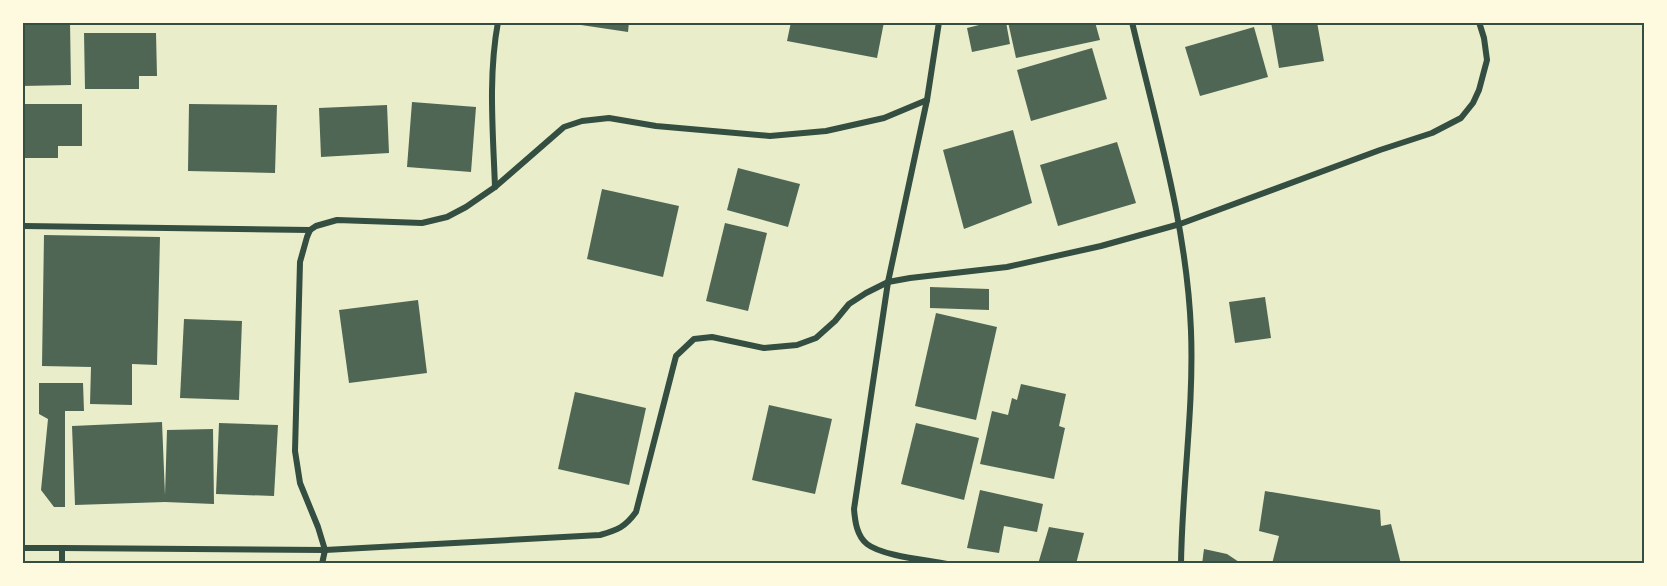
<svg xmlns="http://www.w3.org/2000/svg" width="1667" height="586" font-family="'Space Grotesk',sans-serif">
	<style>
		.building { fill: #4f6655 }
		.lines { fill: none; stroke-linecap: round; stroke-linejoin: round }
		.minor { stroke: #344e41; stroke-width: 6 }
		.neatline { fill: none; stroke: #344e41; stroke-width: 2 }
	</style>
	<rect width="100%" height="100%" fill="#e9edc9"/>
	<!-- building -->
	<g class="building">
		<path d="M22,22H70L71,85L22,86Z"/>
		<path d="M561,22H629L628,32Z"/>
		<path d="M791,22H884L877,58L787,41Z"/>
		<path d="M991,22H1006L1010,44L972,52L967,28Z"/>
		<path d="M1008,22H1095L1100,40L1016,58Z"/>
		<path d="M1271,22H1317L1324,61L1279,68Z"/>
		<path d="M1254,27L1268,77L1200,96L1185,47Z"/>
		<path d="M84,33H156L157,76H139V89H85Z"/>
		<path d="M1092,48L1107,99L1031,121L1017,70Z"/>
		<path d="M412,102L476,107L471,172L407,167Z"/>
		<path d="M22,104H82V146H58V158H22Z"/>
		<path d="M189,104L277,105L275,173L188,171Z"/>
		<path d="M387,105L389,153L321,157L319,108Z"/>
		<path d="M1013,130L1032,203L964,229L943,150Z"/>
		<path d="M1117,142L1136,203L1058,226L1040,165Z"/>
		<path d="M738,168L800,184L788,227L727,210Z"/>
		<path d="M602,189L679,206L663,277L587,259Z"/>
		<path d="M725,223L767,233L748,311L706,301Z"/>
		<path d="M44,235L160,237L157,365L132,364V405L90,404L91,367L42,366Z"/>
		<path d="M930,287L989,289V310L930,308Z"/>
		<path d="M1265,297L1271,338L1235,343L1229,302Z"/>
		<path d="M418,300L427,373L349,383L339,310Z"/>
		<path d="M936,313L997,327L976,420L915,406Z"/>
		<path d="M184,319L242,321L239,400L180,398Z"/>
		<path d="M39,383H83L84,411H65V507H54L41,490L48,419L39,414Z"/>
		<path d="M1021,384L1066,394L1059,426L1065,428L1054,479L980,464L992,411L1008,415L1012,398L1017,400Z"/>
		<path d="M575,392L646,408L629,485L558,469Z"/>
		<path d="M769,405L832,419L815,494L752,480Z"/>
		<path d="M162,422L165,495L167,430L213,429L214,504L165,502L75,505L72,426Z"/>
		<path d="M219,423L278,425L274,496L216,494Z"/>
		<path d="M916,423L979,438L964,500L901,484Z"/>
		<path d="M980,490L1043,504L1037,532L1004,526L999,553L967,548Z"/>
		<path d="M1265,491L1380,510L1381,526L1391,524L1401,564H1272L1279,536L1259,531Z"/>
		<path d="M1049,527L1084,533L1076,564H1038Z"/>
		<path d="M1204,549L1227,554L1242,564H1202Z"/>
	</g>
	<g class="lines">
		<!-- minor -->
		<g class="minor">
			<path d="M939,22L927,100L888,282L854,509C855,522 857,536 867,544C882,556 927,560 947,564"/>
			<path d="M1132,22C1156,124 1187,226 1191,331C1194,409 1182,486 1181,564"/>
			<path d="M927,100L884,118L826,131L770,136L656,126L609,118L582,121L564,127L495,187L466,207L447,217L422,223L337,220L316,226L310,230L307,237L300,262L295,451L300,483L318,527L325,550L600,535C618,530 625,527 636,512L676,356L694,339L712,337L764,348L797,345L816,338L835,321L849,304L866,293L888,282L910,278L1007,267L1101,246L1180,224L1380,150L1432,133L1461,118L1473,103L1479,90L1487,60L1484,38L1479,22"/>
			<path d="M495,187C493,132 488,76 498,22"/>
			<path d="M22,225V286"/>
			<path d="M24,226L310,230"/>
			<path d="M22,548H62V564"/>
			<path d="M62,548L325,550L322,564"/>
		</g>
	</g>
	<!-- border -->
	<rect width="1667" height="586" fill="none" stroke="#fefae0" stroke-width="48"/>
	<rect x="24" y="24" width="1619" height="538" class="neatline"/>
</svg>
